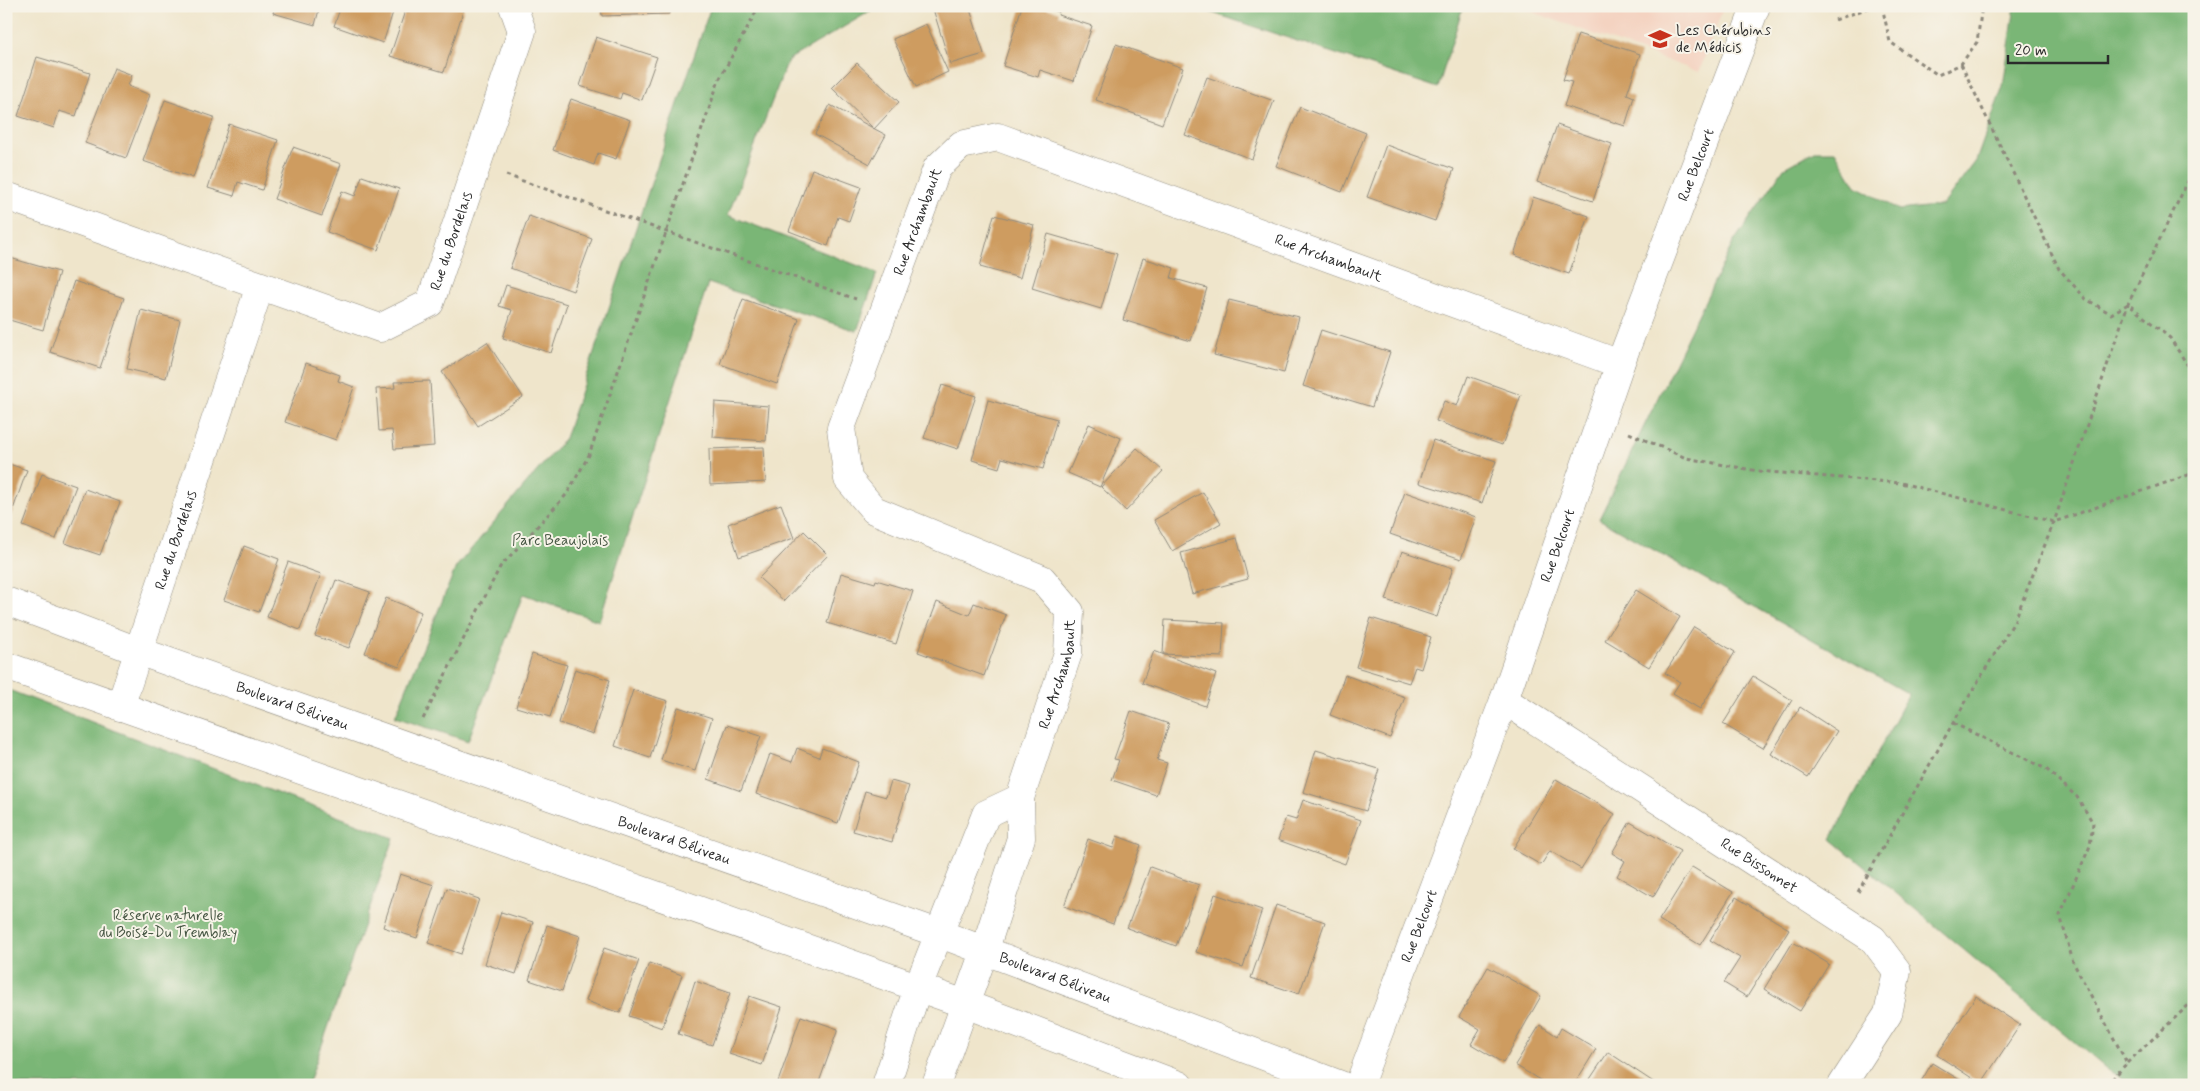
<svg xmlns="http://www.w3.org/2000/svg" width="2200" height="1091" font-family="Mynerve,sans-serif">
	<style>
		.built { fill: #f4d3c1 }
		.forest { fill: #7ab676; stroke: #527050 }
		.building { fill: #ce9c60 }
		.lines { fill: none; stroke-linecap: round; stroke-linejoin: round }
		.minor-casing { stroke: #8d887b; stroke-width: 29 }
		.path { stroke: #8d887b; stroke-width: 3; stroke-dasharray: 4 4; stroke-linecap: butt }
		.minor { stroke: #fff; stroke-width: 28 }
		.labels { text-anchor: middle; stroke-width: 4; stroke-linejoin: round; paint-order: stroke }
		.poi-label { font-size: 15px; fill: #2b2b2b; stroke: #f7f3e8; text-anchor: start }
		.street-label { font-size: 15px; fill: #2b2b2b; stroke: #f7f3e8 }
		.park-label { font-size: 15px; fill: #465643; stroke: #f7f3e8 }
	</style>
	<rect width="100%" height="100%" fill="#f7f3e8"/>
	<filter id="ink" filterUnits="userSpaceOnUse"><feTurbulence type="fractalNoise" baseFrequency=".02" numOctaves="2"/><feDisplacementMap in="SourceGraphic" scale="10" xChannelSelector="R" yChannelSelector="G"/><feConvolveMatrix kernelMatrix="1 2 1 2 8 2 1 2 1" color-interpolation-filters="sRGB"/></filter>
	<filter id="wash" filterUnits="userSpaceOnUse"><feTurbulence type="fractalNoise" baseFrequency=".0096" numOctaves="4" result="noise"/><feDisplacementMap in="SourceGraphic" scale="20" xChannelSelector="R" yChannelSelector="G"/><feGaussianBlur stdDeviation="1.12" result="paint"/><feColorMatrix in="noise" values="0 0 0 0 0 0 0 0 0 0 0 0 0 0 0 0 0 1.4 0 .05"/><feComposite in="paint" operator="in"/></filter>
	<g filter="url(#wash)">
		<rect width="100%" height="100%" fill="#efe5cb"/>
		<!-- built -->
		<path class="built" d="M1516,6H1724L1699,72Z"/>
		<!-- forest -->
		<g class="forest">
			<path d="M709,6H879L788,60L728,215L877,273L857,331L708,283L599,621L523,594L468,741L395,717L456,567L565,438L710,9Z"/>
			<path d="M1192,6H1463L1438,88Z"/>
			<path d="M2015,6H2194V1081L2190,1085H2132L2108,1070L1831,839L1909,694L1599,519L1733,243L1784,168L1815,151H1835L1856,186L1899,210L1943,205L1976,161L2003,86Z"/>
			<path d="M6,689L394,838L308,1085H6Z"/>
		</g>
		<g id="blocks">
			<!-- building -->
			<g class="building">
				<path d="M275,6H320L315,25L273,13Z"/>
				<path d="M341,6H395L383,43L334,26Z"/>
				<path d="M411,6L464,8L444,72L390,56L405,11L409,12Z"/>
				<path d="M601,6H669V14L602,16Z"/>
				<path d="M943,6H969L984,54L950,64L933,9Z"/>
				<path d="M1022,6H1040L1059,12L1058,15L1092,26L1074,81L1040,70L1038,77L1003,66Z"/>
				<path d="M926,24L948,72L916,87L893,39Z"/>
				<path d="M1578,34L1640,54L1627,94L1634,97L1625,126L1564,106L1572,82L1563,80Z"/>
				<path d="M596,37L657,57L642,100L622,93L620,99L580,86Z"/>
				<path d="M1116,44L1183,68L1162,124L1096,100Z"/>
				<path d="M37,57L90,73L76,116L59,111L54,128L18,116Z"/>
				<path d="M857,63L899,102L874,129L832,88Z"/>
				<path d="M114,68L132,75L128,86L150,95L126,158L85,143Z"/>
				<path d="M1207,77L1274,101L1252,159L1185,135Z"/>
				<path d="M571,99L630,120L616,159L598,153L594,165L553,150Z"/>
				<path d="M165,100L214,117L193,178L143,161Z"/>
				<path d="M830,105L886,135L870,164L815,134Z"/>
				<path d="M1300,107L1366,133L1342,192L1276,166Z"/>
				<path d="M229,124L278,140L262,190L238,182L234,196L208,188Z"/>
				<path d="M1557,125L1612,144L1593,201L1537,182Z"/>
				<path d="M1386,145L1454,169L1435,221L1367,197Z"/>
				<path d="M293,147L341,164L322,216L274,199Z"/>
				<path d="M812,169L861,187L849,221L838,217L828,246L789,231Z"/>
				<path d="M362,176L399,189L378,250L327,232L342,191L355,196Z"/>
				<path d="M1533,197L1589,216L1569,274L1514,255Z"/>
				<path d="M994,215L1034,225L1020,278L980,267Z"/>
				<path d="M529,216L592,239L573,291L510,268Z"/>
				<path d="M1048,234L1117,254L1101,309L1032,288Z"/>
				<path d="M10,258L59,272L43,330L6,319L8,296L6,271Z"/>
				<path d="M1143,258L1174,268L1171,278L1207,288L1191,341L1123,320Z"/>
				<path d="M74,281L124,298L100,368L50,352Z"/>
				<path d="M506,285L567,304L551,353L503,338L512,310L499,306Z"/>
				<path d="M743,299L799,319L777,384L720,364Z"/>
				<path d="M1229,300L1299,317L1284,373L1214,355Z"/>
				<path d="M141,310L180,320L166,378L127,369Z"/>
				<path d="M1321,330L1390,352L1372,407L1303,386Z"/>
				<path d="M487,342L523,397L478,426L442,372Z"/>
				<path d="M306,363L340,375L338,381L354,387L336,440L285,422Z"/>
				<path d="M1468,376L1521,395L1502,445L1436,421L1444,401L1457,406Z"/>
				<path d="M430,381L434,446L394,449L392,430L379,431L376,389L395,388L394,382Z"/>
				<path d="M942,385L976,396L958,449L924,438Z"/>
				<path d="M988,400L1057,419L1043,469L1002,458L999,468L972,460Z"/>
				<path d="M715,402L769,406L766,441L713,437Z"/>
				<path d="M1089,424L1121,438L1100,487L1068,473Z"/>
				<path d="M1433,440L1496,461L1482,503L1419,483Z"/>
				<path d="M764,447L766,482L710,485L709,449Z"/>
				<path d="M1137,448L1163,471L1126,511L1101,487Z"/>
				<path d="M6,463L27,470L9,521L6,520Z"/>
				<path d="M42,474L76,486L56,539L23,526Z"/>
				<path d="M85,489L120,502L100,555L65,543Z"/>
				<path d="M1203,492L1221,523L1172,551L1154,520Z"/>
				<path d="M1405,492L1476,517L1461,559L1390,534Z"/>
				<path d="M781,504L794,538L739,557L728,524Z"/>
				<path d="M804,531L828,555L784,601L759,578Z"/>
				<path d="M1237,538L1248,579L1192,594L1181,553Z"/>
				<path d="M244,546L279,559L259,612L224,600Z"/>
				<path d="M1402,551L1453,568L1437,617L1386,600Z"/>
				<path d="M288,562L321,574L300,630L267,617Z"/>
				<path d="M841,573L875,583L876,580L913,591L896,644L827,623Z"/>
				<path d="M336,580L370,592L349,648L315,636Z"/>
				<path d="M1636,590L1680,617L1649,667L1605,640Z"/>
				<path d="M386,598L421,612L399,667L365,653Z"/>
				<path d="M937,602L969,615L974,603L1006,615L984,676L918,652Z"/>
				<path d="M1371,618L1431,637L1421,669L1415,667L1409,683L1356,667Z"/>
				<path d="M1165,620L1224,623L1222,657L1163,654Z"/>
				<path d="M1694,627L1735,652L1700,709L1673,693L1680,682L1665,673Z"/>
				<path d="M1154,651L1216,674L1205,706L1142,683Z"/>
				<path d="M532,654L567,665L550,717L516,707Z"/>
				<path d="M575,669L610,680L593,734L559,723Z"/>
				<path d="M1345,675L1405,697L1390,738L1330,715Z"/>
				<path d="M1753,676L1792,700L1763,748L1723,724Z"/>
				<path d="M633,690L668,701L650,758L615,746Z"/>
				<path d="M678,707L712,718L695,771L661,760Z"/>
				<path d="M1800,707L1837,731L1808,777L1771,754Z"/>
				<path d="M1131,711L1169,724L1157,760L1167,763L1156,795L1112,780L1119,760L1114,759Z"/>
				<path d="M727,725L761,736L741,791L708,779Z"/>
				<path d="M797,748L819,757L822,748L859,762L838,823L756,794L770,754L792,762Z"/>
				<path d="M1316,750L1379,769L1366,811L1303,792Z"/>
				<path d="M1556,779L1615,814L1581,869L1550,851L1541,865L1513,849Z"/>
				<path d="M891,781L909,786L892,842L853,831L865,791L886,797Z"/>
				<path d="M1303,800L1361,820L1345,864L1278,840L1286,817L1296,820Z"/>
				<path d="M1630,822L1680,851L1653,897L1617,876L1625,861L1612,853Z"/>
				<path d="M1117,836L1141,845L1113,924L1064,906L1088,839L1113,848Z"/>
				<path d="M1150,867L1199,885L1176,946L1127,928Z"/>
				<path d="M1692,867L1733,892L1700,945L1659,920Z"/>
				<path d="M400,874L434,885L417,938L383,927Z"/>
				<path d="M447,888L479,899L461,954L428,943Z"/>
				<path d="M1215,894L1262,910L1243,967L1196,952Z"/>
				<path d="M1736,897L1789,929L1747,997L1724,983L1740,958L1710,940Z"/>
				<path d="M1276,905L1325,922L1299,994L1251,978Z"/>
				<path d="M501,912L533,922L516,974L485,964Z"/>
				<path d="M547,925L580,936L562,991L529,980Z"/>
				<path d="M1793,942L1829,964L1800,1011L1764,989Z"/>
				<path d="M604,948L639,960L620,1013L586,1001Z"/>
				<path d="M649,963L682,975L662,1028L629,1016Z"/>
				<path d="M1488,967L1541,996L1503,1063L1471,1044L1480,1029L1459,1017Z"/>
				<path d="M695,981L730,993L712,1045L678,1034Z"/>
				<path d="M749,996L782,1007L762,1065L729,1054Z"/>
				<path d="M1976,996L2020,1025L1981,1084L1937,1055Z"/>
				<path d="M801,1016L838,1029L818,1085H787L778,1082Z"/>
				<path d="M1540,1025L1557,1036L1561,1028L1596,1049L1574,1085H1548L1515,1065Z"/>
				<path d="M1608,1052L1658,1085H1586Z"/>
				<path d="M1932,1063L1968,1085H1919Z"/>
			</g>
		</g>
	</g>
	<g filter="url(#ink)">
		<use href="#blocks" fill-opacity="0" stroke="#8d887b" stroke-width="1"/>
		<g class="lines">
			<defs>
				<g id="minor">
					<path id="s1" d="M6,196L380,328L430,303L522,31L513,6"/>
					<path id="s2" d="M6,601L138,651L938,933L1341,1085"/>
					<path d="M6,666L965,1004L1179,1085"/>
					<path id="s3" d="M1504,700L1873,939L1897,971L1888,1014L1842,1085"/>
					<path id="s4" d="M120,707L260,286"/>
					<path d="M886,1085L918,987L986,814L1020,798"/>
					<path id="s5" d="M936,1085L984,952L1021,838L1020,798L1068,653L1070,612L1042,579L874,510L848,479L841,428L937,168L961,145L998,137L1620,364"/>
					<path id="s6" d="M1359,1085L1504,700L1620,364L1756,6"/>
				</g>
			</defs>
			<!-- minor casing -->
			<use href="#minor" class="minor-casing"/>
			<!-- path -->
			<g class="path">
				<path d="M1882,6L1890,42L1938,75L1961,64L1977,42L1982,6"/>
				<path d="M1835,20L1874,6"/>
				<path d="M1961,64L2059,269L2086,299L2111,314L2128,304L2170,338L2194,375"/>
				<path d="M506,175L856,299"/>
				<path d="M1629,433L1686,458L1758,471L1901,483L2054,522L2194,473"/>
				<path d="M423,719L500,567L567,494L589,455L719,80L759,6"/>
				<path d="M1953,723L2046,769L2077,797L2093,823L2090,846L2060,915L2073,962L2127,1063L2107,1085"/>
				<path d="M1858,892L1953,723L2014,622L2054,522L2128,304L2194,169"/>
				<path d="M2127,1063L2194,1000"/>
			</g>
			<!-- minor -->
			<use href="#minor" class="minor"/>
		</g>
	</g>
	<!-- icons -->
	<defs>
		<symbol id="school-bare" viewBox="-9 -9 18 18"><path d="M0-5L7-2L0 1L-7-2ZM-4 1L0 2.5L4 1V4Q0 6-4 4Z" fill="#c8321e" stroke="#f7f3e8" stroke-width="2.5" paint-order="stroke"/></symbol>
	</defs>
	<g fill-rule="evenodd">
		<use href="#school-bare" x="1644" y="23" width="32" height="32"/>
	</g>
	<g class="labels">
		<!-- poi labels -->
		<g class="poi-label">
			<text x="1676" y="35">Les Chérubins<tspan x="1676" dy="17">de Médicis</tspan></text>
		</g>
		<!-- street labels -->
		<g class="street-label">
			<text dy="5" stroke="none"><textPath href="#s6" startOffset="980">Rue Belcourt</textPath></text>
			<text dy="5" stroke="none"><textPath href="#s5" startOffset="1032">Rue Archambault</textPath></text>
			<text dy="5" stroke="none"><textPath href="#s1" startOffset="518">Rue du Bordelais</textPath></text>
			<text dy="5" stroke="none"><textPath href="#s5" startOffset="1512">Rue Archambault</textPath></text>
			<text dy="5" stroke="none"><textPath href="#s4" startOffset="176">Rue du Bordelais</textPath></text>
			<text dy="5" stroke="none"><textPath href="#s6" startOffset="575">Rue Belcourt</textPath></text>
			<text dy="5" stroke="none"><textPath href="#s5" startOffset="431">Rue Archambault</textPath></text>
			<text dy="5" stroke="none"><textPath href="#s2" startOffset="305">Boulevard Béliveau</textPath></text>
			<text dy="5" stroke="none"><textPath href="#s2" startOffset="710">Boulevard Béliveau</textPath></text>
			<text dy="5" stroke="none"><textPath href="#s3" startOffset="304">Rue Bissonnet</textPath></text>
			<text dy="5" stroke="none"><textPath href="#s6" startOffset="170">Rue Belcourt</textPath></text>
			<text dy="5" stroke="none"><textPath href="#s2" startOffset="1115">Boulevard Béliveau</textPath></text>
		</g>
		<!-- park labels -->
		<g class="park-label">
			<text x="560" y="545">Parc Beaujolais</text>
			<text x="168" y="920">Réserve naturelle<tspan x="168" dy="17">du Boisé-Du Tremblay</tspan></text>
		</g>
	</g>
	<!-- margin -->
	<rect width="2200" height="1091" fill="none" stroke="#f7f3e8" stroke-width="25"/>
	<!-- scale -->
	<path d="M2008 55v8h100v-8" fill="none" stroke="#2b2b2b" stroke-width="2.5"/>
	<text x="2015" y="55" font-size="15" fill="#2b2b2b" stroke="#f7f3e8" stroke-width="4" paint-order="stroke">20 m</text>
</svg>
